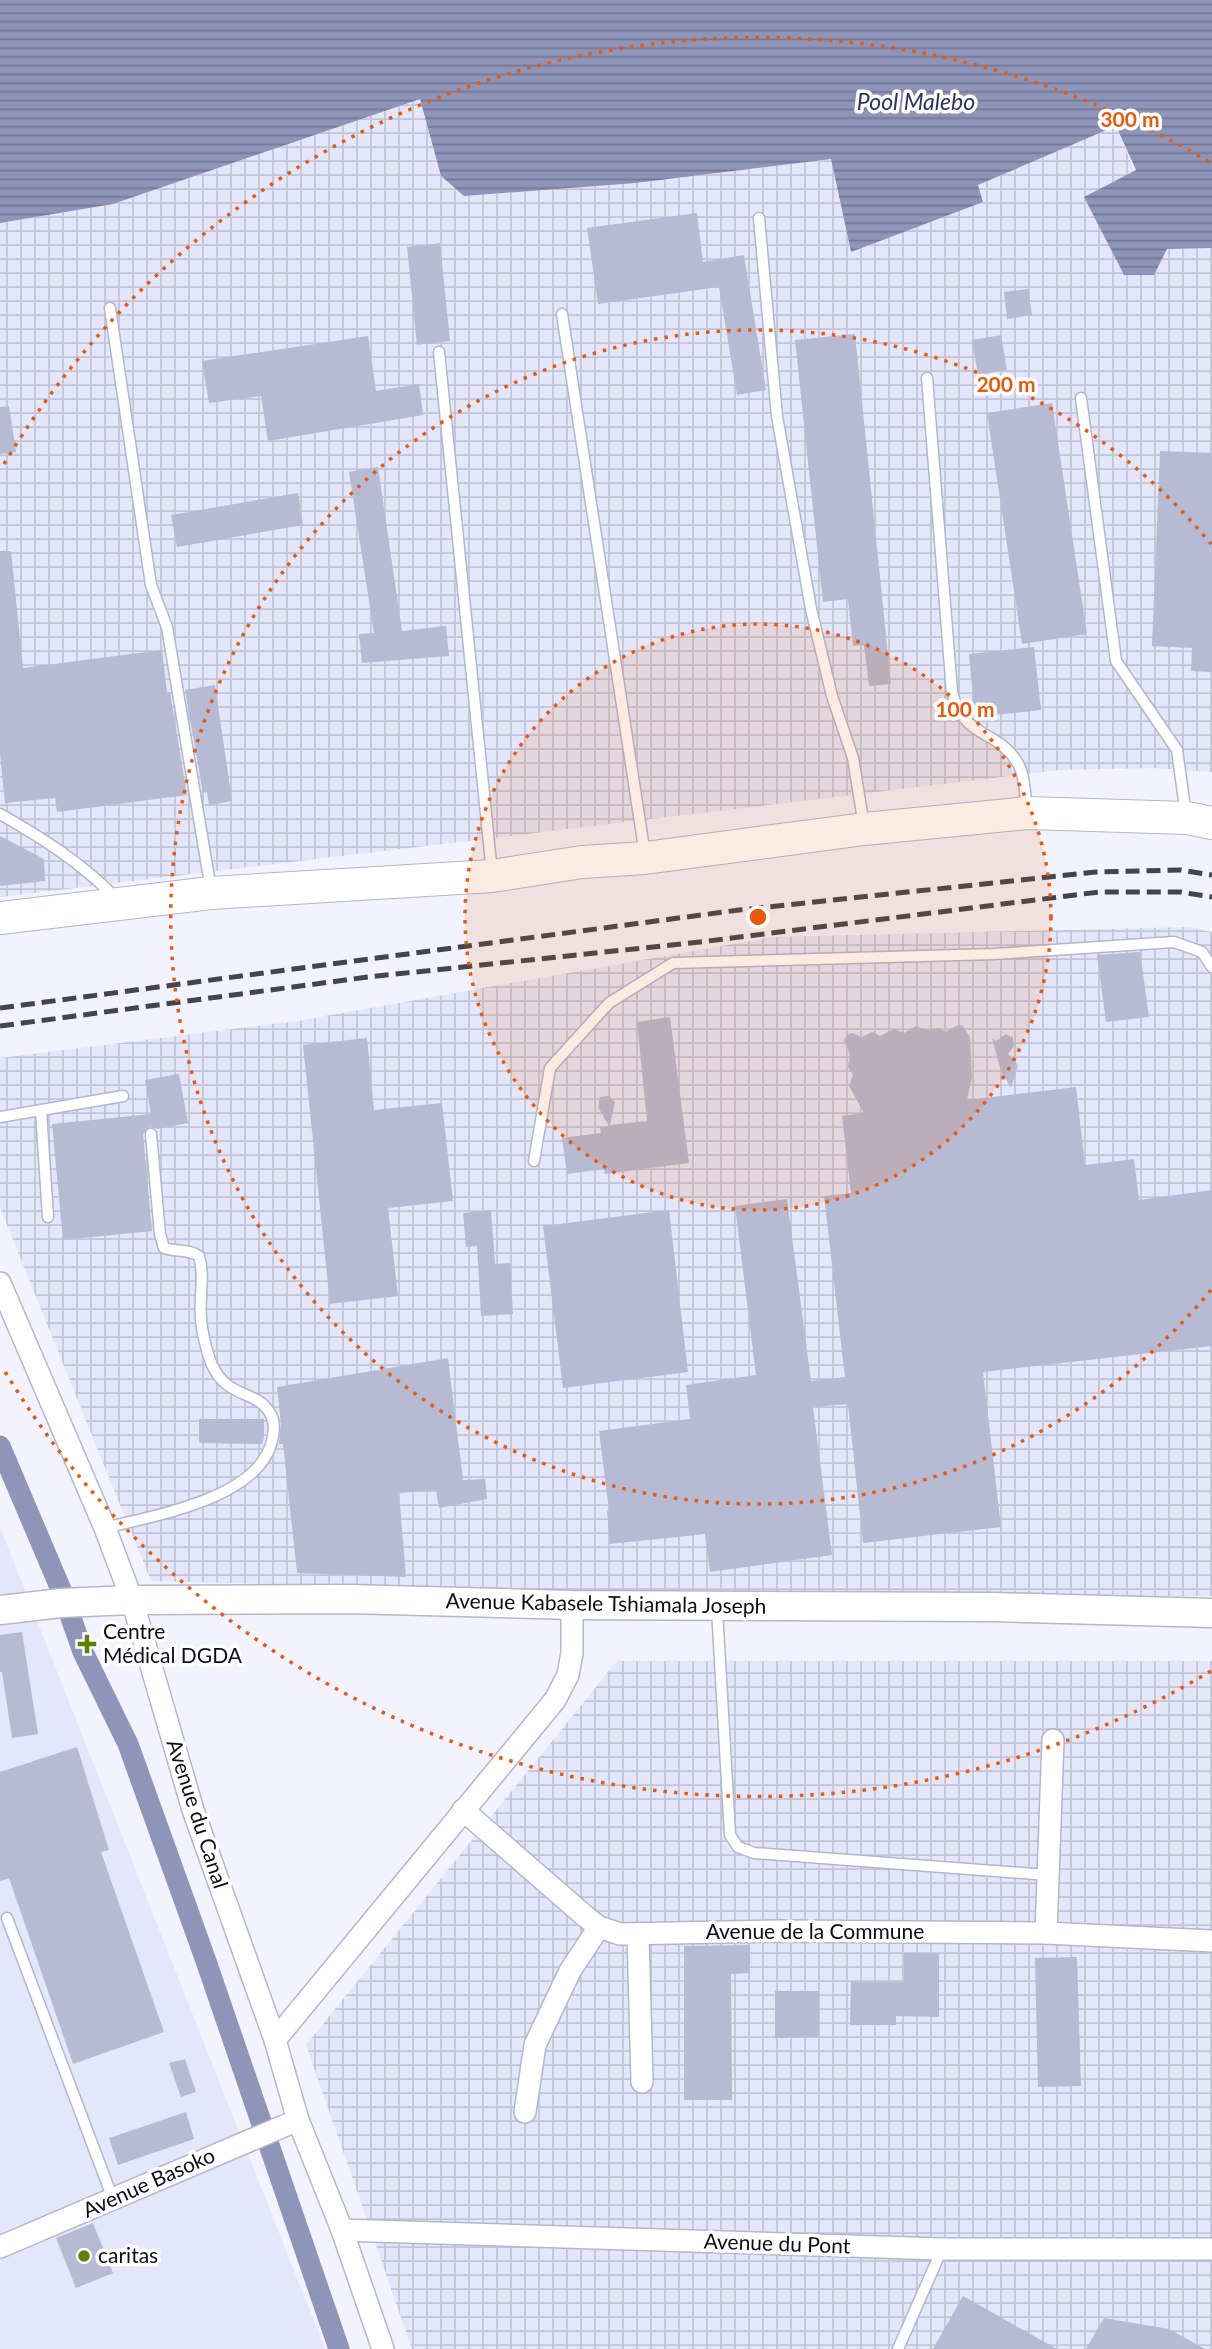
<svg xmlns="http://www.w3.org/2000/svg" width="1212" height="2349" font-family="Lato,sans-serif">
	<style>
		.built { fill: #e4e7fb }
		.industrial { fill: url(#industrial-grid) }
		.water { fill: url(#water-rules) }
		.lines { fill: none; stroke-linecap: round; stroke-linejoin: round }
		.canal { stroke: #8f94b9; stroke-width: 21 }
		.building { fill: #b6bad3 }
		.service-casing { stroke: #b2b6ce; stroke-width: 13 }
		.minor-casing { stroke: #b2b6ce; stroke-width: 24 }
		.secondary-casing { stroke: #b2b6ce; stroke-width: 31 }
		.primary-casing { stroke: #b2b6ce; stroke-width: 34 }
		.service { stroke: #fff; stroke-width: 10 }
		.minor { stroke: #fff; stroke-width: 21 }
		.secondary { stroke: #fff; stroke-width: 28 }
		.primary { stroke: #fff; stroke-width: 32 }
		.rail { stroke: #43444d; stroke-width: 5; stroke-dasharray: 14 7; stroke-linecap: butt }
		.ring { fill: none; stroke: #e8590c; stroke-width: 3.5; stroke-dasharray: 3.5 7 }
		.poi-dot { fill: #5b8204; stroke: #fff; stroke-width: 2.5 }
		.labels { text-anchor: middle; stroke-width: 7; stroke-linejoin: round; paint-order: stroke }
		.street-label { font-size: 21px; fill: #0b0c14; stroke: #fff }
		.poi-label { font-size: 21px; fill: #0b0c14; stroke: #fff; text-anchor: start }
		.water-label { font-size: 23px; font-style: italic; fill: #2f3263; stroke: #fff }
		.centre { fill: #e8590c; stroke: #fff; stroke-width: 3.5 }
		.ring-label { font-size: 21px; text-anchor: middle; font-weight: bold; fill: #e8590c; stroke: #fff; stroke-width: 7; stroke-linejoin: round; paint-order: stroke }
	</style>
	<defs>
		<pattern id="industrial-grid" width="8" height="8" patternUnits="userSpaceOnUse" patternTransform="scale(1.75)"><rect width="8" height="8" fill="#e4e7fb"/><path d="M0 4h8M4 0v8" fill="none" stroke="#c2c5d6"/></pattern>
		<pattern id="water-rules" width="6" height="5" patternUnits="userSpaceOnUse" patternTransform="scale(1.75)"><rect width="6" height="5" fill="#8f94b9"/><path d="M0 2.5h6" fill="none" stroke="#737795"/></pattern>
	</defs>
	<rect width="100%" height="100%" fill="#f2f3fe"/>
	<!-- built -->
	<path class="built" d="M0,1527L325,2349H0Z"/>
	<!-- industrial -->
	<g class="industrial">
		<path d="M420,99L441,176L465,196L636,183L831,159L851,252L982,202L977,185L1116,126L1167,249L1212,248V772L1153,768L1060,770L0,897V223L113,204Z"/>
		<path d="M1188,927L1212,932V1596L453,1597L302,1585L151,1581L0,1208V1058L297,1021L772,937Z"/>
		<path d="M617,1661H1212V2349H412L306,2045Z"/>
	</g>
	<!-- water -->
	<path class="water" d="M0,0H1212V248L1167,249L1154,275H1124L1084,197L1136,170L1116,126L978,185L983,202L851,252L831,159L636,183L464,196L441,176L420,99L113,204L0,223Z"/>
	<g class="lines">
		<!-- canal -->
		<path class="canal" d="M0,1446L62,1592L83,1652L128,1744L206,1961L339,2349"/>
	</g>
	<!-- building -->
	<g class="building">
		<path d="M697,213L703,262L744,255L766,390L737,395L719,287L598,304L587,228Z"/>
		<path d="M440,243L450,341L417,345L407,247Z"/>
		<path d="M1028,289L1032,315L1007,319L1004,292Z"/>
		<path d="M855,334L891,684L869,686L864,645L853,646L848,599L823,602L795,340Z"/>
		<path d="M1001,335L1007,370L978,375L972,340Z"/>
		<path d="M368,336L376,391L419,384L423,415L268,441L261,396L209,403L202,361Z"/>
		<path d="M1052,403L1087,634L1022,644L987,413Z"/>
		<path d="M9,406L16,452L0,454V407Z"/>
		<path d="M1160,451L1212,453V672L1191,671L1192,648L1152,646Z"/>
		<path d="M378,467L402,631L446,626L449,656L362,663L359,634L374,633L349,472Z"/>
		<path d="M298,493L303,525L177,547L171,515Z"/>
		<path d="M0,551H11L23,668L162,650L167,692H170L187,795L57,812L55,798L5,803L0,754Z"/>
		<path d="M1034,647L1041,710L975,717L969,654Z"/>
		<path d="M215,685L232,801L209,805L207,792L203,793L185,690Z"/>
		<path d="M0,836L44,859L45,881L0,886Z"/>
		<path d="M1140,952L1149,1017L1106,1022L1097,955Z"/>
		<path d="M670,1017L689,1163L605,1174L604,1169L567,1174L562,1138L601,1133L600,1127L609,1126L598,1107L600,1097L609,1096L615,1102L610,1125L647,1121L637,1022Z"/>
		<path d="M962,1025L970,1037L972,1077L967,1100L1076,1087L1085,1165L1134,1159L1139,1200L1212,1190V1346L983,1372L1001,1527L863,1543L848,1404L813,1407L832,1555L710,1572L705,1534L610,1544L607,1511H609L599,1431L690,1419L686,1385L756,1375L735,1206L787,1199L811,1381L845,1377L824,1196L851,1193L842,1116L864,1113L849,1086L853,1075L848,1067L850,1055L844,1040L847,1035L852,1033L862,1037L872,1032L880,1036L894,1029L904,1033L916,1026L926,1030L939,1028L946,1032L956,1026Z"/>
		<path d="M1006,1034L1013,1038L1014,1046L1008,1054L1018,1065L1011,1088L1001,1071L992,1038L996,1041Z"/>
		<path d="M367,1038L374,1110L442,1103L453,1201L388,1208L398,1296L330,1304L303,1045Z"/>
		<path d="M179,1074L188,1123L157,1129L150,1126L143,1134L152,1231L63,1240L52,1124L151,1114L145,1080Z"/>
		<path d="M491,1210L495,1264L510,1263L513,1314L481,1316L477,1246L466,1247L463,1213Z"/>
		<path d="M669,1210L688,1372L563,1388L543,1226Z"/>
		<path d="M448,1358L463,1480L485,1479L487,1499L439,1508L436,1490L399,1493L406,1577L297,1573L283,1444H279L281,1424L277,1387Z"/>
		<path d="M199,1419H264V1438L262,1444L199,1443Z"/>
		<path d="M22,1632L38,1734L12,1738L2,1672H0V1635Z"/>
		<path d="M77,1747L109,1850L101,1852L164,2032L73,2064L9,1878L0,1881V1772Z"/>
		<path d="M750,1945V1973L731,1974L732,2100H684V1946Z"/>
		<path d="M904,1953L939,1954V2017L896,2016V2025H850L851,1982H904Z"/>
		<path d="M1077,1957L1081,2086L1038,2087L1035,1958Z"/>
		<path d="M775,1991H819V2037L775,2038Z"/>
		<path d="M185,2059L196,2092L181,2097L169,2063Z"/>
		<path d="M186,2112L194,2139L118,2165L109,2138Z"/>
		<path d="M93,2223L113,2273L76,2288L56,2238Z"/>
		<path d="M963,2296L1057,2349H933Z"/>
		<path d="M1104,2318L1169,2329L1205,2349H1086Z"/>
	</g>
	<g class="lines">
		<defs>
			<g id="service">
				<path d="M759,218L777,416L811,609L832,696L853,758L864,826"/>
				<path d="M110,308L151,585L167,627L211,890"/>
				<path d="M562,314L645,855"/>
				<path d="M439,352L492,873"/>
				<path d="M927,378L952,692C963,739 997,729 1017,762C1025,774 1025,796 1027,811"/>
				<path d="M1081,398L1116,661L1177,750L1186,815"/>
				<path d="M0,814C44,839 80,862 116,898"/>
				<path d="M41,1111L48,1217"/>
				<path d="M0,1117L123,1096"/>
				<path d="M534,1161L550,1068L609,1003L673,963L994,954L1174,942L1202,952L1212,967"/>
				<path d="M105,1528C155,1515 258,1499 272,1441C274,1433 275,1422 271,1415C258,1389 228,1400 212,1365C207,1353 202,1333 201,1319C199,1297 205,1277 199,1256C189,1249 176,1252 164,1248L160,1234L151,1134"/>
				<path d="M717,1609L730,1835L738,1847L754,1853L1048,1875"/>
				<path d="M7,1918L113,2199"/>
				<path d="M898,2349L942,2249"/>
			</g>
			<g id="minor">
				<path d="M0,1283L105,1528L132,1600L193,1810L275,2040L298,2120L342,2230L383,2349"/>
				<path d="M463,1810L586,1917L599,1927L620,1934L778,1931L1046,1933L1212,1941"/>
				<path d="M1046,1933L1053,1740"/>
				<path d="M638,1934L642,2082"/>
				<path d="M275,2040L555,1700L568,1675L572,1653V1605"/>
				<path d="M525,2112L535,2045L570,1971L599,1927"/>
				<path d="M342,2230L942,2249H1212"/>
				<path d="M0,2247L298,2120"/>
			</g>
			<path id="secondary" d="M0,1610L61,1603L132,1600L349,1599L572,1605L993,1607L1212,1613"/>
			<path id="primary" d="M0,918L211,893L492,876L582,862L645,858L864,829L1028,813L1187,818L1212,823"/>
		</defs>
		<!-- service casing -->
		<use href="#service" class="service-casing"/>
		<!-- minor casing -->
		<use href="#minor" class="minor-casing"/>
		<!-- secondary casing -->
		<use href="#secondary" class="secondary-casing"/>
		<!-- primary casing -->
		<use href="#primary" class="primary-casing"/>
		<!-- service -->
		<use href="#service" class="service"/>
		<!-- minor -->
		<use href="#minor" class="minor"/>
		<!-- secondary -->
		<use href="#secondary" class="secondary"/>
		<!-- primary -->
		<use href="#primary" class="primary"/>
		<!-- rail -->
		<g class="rail">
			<path d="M0,1008L739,910L1096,872L1181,870L1212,875"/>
			<path d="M0,1026L368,977L700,942L1099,892H1180L1212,897"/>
		</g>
	</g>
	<!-- distance rings -->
	<circle cx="758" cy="917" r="293" fill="#e8590c" fill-opacity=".12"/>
	<g class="ring">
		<circle cx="758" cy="917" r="293"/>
		<path d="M1211 1290A587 587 0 1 1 1211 544"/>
		<path d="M1211 1671A880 880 0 0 1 4 1370M4 464A880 880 0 0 1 1211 163"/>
	</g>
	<!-- markers -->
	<g class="poi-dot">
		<path d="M83.5 1633.5h7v7h7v7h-7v7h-7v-7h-7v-7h7z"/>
		<circle cx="84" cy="2256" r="7"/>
	</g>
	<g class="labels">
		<!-- street labels -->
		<g class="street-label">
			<text transform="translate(606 1604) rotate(1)" y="7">Avenue Kabasele Tshiamala Joseph</text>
			<text transform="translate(197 1814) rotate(72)" y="7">Avenue du Canal</text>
			<text x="815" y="1939">Avenue de la Commune</text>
			<text transform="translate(149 2183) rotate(-24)" y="7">Avenue Basoko</text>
			<text transform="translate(777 2244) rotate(2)" y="7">Avenue du Pont</text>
		</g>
		<!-- poi labels -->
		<g class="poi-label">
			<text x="103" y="1639">Centre<tspan x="103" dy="24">Médical DGDA</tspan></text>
			<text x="98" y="2263">caritas</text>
		</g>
		<!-- water labels -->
		<g class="water-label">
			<text x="916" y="110">Pool Malebo</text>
		</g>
	</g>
	<circle cx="758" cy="917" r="10" class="centre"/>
	<g class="ring-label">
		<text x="1130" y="127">300 m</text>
		<text x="1006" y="392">200 m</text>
		<text x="965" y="717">100 m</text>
	</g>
</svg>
